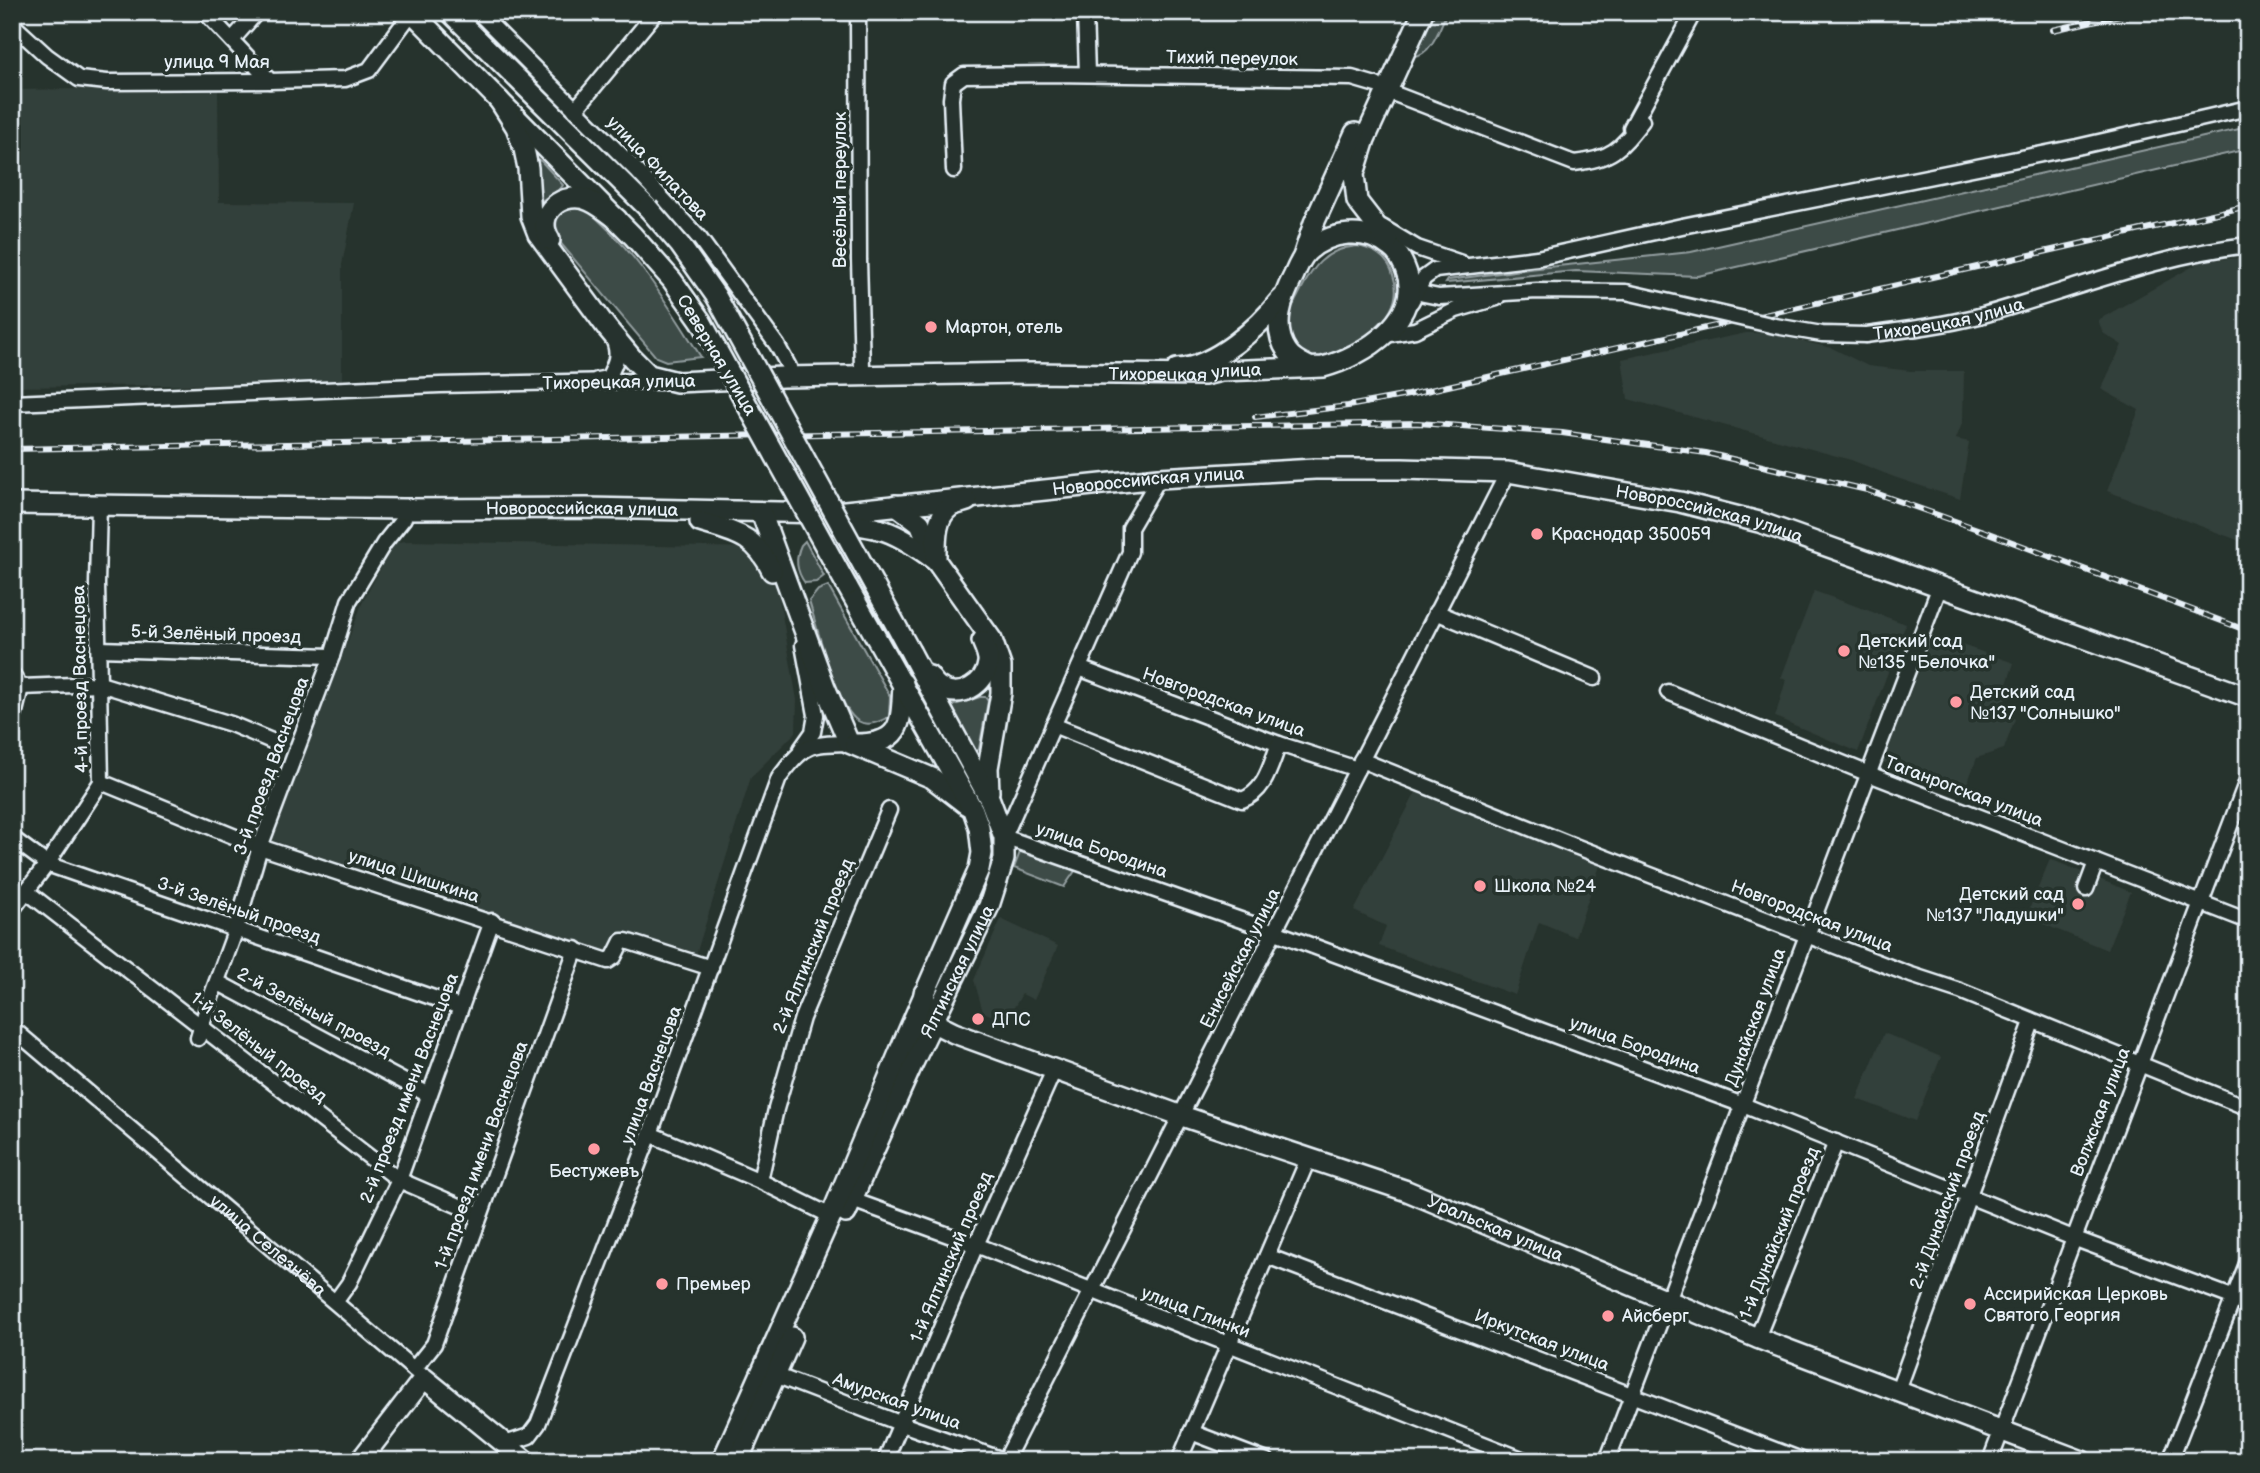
<svg xmlns="http://www.w3.org/2000/svg" width="2260" height="1473" font-family="'Balsamiq Sans',sans-serif">
	<style>
		.built { fill: #333f3a }
		.green { fill: #3e4b47; stroke: #939ea0; stroke-width: 2 }
		.lines { fill: none; stroke-linecap: round; stroke-linejoin: round }
		.minor-casing { stroke: #e8f1f8; stroke-width: 19 }
		.major-casing { stroke: #e8f1f8; stroke-width: 24 }
		.minor { stroke: #26332d; stroke-width: 14 }
		.major { stroke: #26332d; stroke-width: 19 }
		.rail-casing { stroke: #e8f1f8; stroke-width: 6 }
		.rail { stroke: #26332d; stroke-width: 3.5; stroke-dasharray: 10; stroke-linecap: butt }
		.minor-bridge-casing { stroke: #e8f1f8; stroke-width: 19; stroke-linecap: butt }
		.major-bridge-casing { stroke: #e8f1f8; stroke-width: 24; stroke-linecap: butt }
		.minor-bridge { stroke: #26332d; stroke-width: 14 }
		.major-bridge { stroke: #26332d; stroke-width: 19 }
		.poi-dot { fill: #ff9aa2; stroke: #26332d; stroke-width: 2.5 }
		.labels { text-anchor: middle; stroke-width: 7; stroke-linejoin: round; paint-order: stroke }
		.street-label { font-size: 18px; fill: #e8f1f8; stroke: #26332d }
		.poi-label { font-size: 18px; fill: #e8f1f8; stroke: #26332d; text-anchor: start }
	</style>
	<rect width="100%" height="100%" fill="#26332d"/>
	<filter id="ink" filterUnits="userSpaceOnUse"><feTurbulence type="fractalNoise" baseFrequency=".0143" numOctaves="2"/><feDisplacementMap in="SourceGraphic" scale="14" xChannelSelector="R" yChannelSelector="G"/><feConvolveMatrix kernelMatrix="1 2 1 2 8 2 1 2 1" color-interpolation-filters="sRGB"/></filter>
	<g filter="url(#ink)">
		<!-- built -->
		<g class="built">
			<path d="M82,89H218L219,202L354,203L342,265V383L12,387V90Z"/>
			<path d="M2248,257V544L2107,491L2139,410L2101,389L2122,345L2103,333L2098,320L2202,261Z"/>
			<path d="M1746,333H1767L1832,348L1868,366L1911,371H1964L1963,421L1956,439L1969,442L1960,499L1894,477L1851,460L1628,399L1622,359Z"/>
			<path d="M408,541L755,548L777,586L797,700L796,732L751,777L694,961L615,936L609,954L272,840L363,601L395,542Z"/>
			<path d="M1814,591L1906,624L1858,752L1775,717L1786,680L1781,678Z"/>
			<path d="M1933,635L2014,663L2005,690L2006,714L2015,719L2004,749L1977,758L1964,792L1883,762Z"/>
			<path d="M1416,792L1602,860L1575,937L1539,922L1515,995L1379,946L1386,926L1354,911Z"/>
			<path d="M2050,859L2131,892L2107,950L2026,917Z"/>
			<path d="M1001,919L1058,946L1034,1000L1022,994L1006,1021L983,1012L974,980Z"/>
			<path d="M1884,1033L1941,1057L1915,1121L1857,1099Z"/>
		</g>
		<!-- green -->
		<g class="green">
			<path d="M1431,12H1447C1440,27 1432,55 1414,56L1412,54Z"/>
			<path d="M2248,127V149L1698,276L1576,271L1446,283L1448,280L1529,269L1691,252Z"/>
			<path d="M536,159L541,161L563,185L561,188L541,201L537,199Z"/>
			<path d="M582,206C634,247 666,302 701,357L666,361L656,357L558,240L554,220L563,209Z"/>
			<path d="M1357,246C1374,249 1388,257 1393,275C1409,320 1352,347 1318,361L1293,348C1291,341 1287,333 1287,326C1286,316 1294,304 1298,296C1312,268 1324,249 1357,246Z"/>
			<path d="M805,541L824,576L816,582L805,583C796,571 795,558 801,545Z"/>
			<path d="M828,586L890,696L889,717C879,722 868,727 858,721C837,709 817,626 809,601L818,590Z"/>
			<path d="M980,697H985L988,701L979,749L976,751L953,712L951,706Z"/>
			<path d="M1022,847L1077,868L1064,887L1014,868Z"/>
		</g>
		<g class="lines">
			<defs>
				<g id="minor">
					<path d="M205,12L270,81"/>
					<path d="M478,12L637,171L700,239L777,345L789,367"/>
					<path d="M858,12L859,260L862,368"/>
					<path d="M1085,12L1087,74"/>
					<path d="M12,24L47,56L79,79L107,82L270,81L345,79L369,70L412,12"/>
					<path d="M232,40L257,12"/>
					<path d="M1387,91L1574,163C1612,159 1620,149 1642,121"/>
					<path d="M575,110L656,12"/>
					<path d="M1631,128L1694,12"/>
					<path d="M954,170L951,99L953,83L964,75L1050,74L1352,78L1376,85"/>
					<path d="M1382,227L1417,248L1461,263"/>
					<path d="M1413,282L1424,294L1439,297L1537,291L1626,292"/>
					<path d="M1411,302L1424,278L1435,270L1537,258L1682,226L2077,147L2248,108"/>
					<path d="M1384,335L1415,330L1456,310L1497,298"/>
					<path id="s1" d="M1866,335C1905,330 1945,325 1983,315C2070,291 2157,255 2248,245"/>
					<path d="M597,380L608,378C616,363 620,354 613,339"/>
					<path d="M12,403L440,385L614,381L661,382"/>
					<path d="M1159,478L1130,528V552L1004,837L1275,932L1743,1105L2073,1238L2248,1303"/>
					<path d="M1436,612L1594,678"/>
					<path d="M99,649L332,656"/>
					<path d="M1079,668L1279,744L1357,769"/>
					<path d="M12,674L21,687L12,724"/>
					<path d="M21,687L100,684L231,724L274,742"/>
					<path d="M1668,692L1869,774L2248,921"/>
					<path d="M1053,725L1242,800C1266,791 1270,766 1279,744"/>
					<path d="M801,749L813,732L816,715L803,645"/>
					<path d="M1361,760L1567,843L1911,975L1960,991L2248,1108"/>
					<path d="M101,782L260,847L608,961L614,957L622,941H626L711,968"/>
					<path d="M12,838L47,864L460,1007"/>
					<path d="M2086,889L2096,862"/>
					<path d="M26,891L399,1180L480,1215"/>
					<path d="M12,910L47,864L101,782L97,584L99,505"/>
					<path d="M217,982L429,1095"/>
					<path id="s2" d="M12,1028L424,1378"/>
					<path d="M198,1038L206,1011L236,929L260,847L332,656L349,601L384,543L404,518V509"/>
					<path d="M650,1134L760,1181L831,1216"/>
					<path d="M760,1181L776,1109L802,1018L889,810"/>
					<path d="M852,1200L976,1245L1527,1461"/>
					<path d="M1267,1256L1804,1461"/>
					<path d="M336,1301L349,1283L399,1180L492,921"/>
					<path d="M1757,1338L1836,1142"/>
					<path d="M414,1369L434,1344L576,949"/>
					<path d="M775,1375L902,1424L1006,1461"/>
					<path d="M1898,1390L2032,1022"/>
					<path d="M1191,1432L1267,1461"/>
					<path d="M505,1444L529,1436L538,1424L650,1134L779,778C805,744 807,744 849,743"/>
					<path d="M885,1461L976,1245L1054,1070"/>
					<path d="M1005,1461L1508,472"/>
					<path d="M1179,1461L1309,1157"/>
					<path d="M1607,1461L1940,586"/>
					<path d="M1990,1461L2248,778"/>
					<path d="M2170,1461L2248,1261"/>
				</g>
				<g id="major">
					<path d="M412,12L633,236L672,280L701,321"/>
					<path d="M450,12L648,208"/>
					<path id="s3" d="M499,100L516,127L524,149L528,168L531,216L538,234L607,328L632,358L649,375L677,382L783,377L1031,373L1204,375L1221,371L1323,367C1363,357 1426,317 1405,268C1401,259 1398,253 1390,247C1365,227 1330,231 1307,252C1301,258 1297,268 1294,275C1282,298 1271,327 1287,351C1292,359 1301,363 1309,367"/>
					<path d="M550,240C533,213 564,189 590,201C599,205 609,213 617,219"/>
					<path d="M1388,241L1357,201L1354,174L1365,139L1423,12"/>
					<path d="M1304,254L1314,223L1355,133"/>
					<path d="M1177,369C1215,367 1259,327 1281,299"/>
					<path id="s4" d="M12,504L404,509L587,508L826,513L1159,478L1315,469H1402L1508,472L1680,502L1759,522L2248,697"/>
					<path d="M896,505L920,523L936,561L992,640L1001,666V693L988,768L989,792"/>
					<path d="M761,512L825,687L849,743L932,778L967,805"/>
					<path d="M700,522C736,533 755,535 772,571"/>
					<path d="M828,523C880,525 894,530 936,561"/>
					<path d="M936,557C936,542 935,517 950,507C954,504 962,503 967,501"/>
					<path d="M929,676C932,680 936,686 941,688C960,700 986,684 988,663C989,656 985,648 982,641"/>
					<path d="M855,744C903,744 901,723 903,683"/>
					<path id="s5" d="M924,993L928,1020L954,1033L1182,1116L1407,1191L1757,1338L2082,1461"/>
					<path id="s6" d="M846,1213L912,1065L989,906L1004,859V837L990,800L911,653"/>
					<path d="M360,1461L424,1378L526,1461"/>
					<path d="M722,1461L831,1216L904,1041L979,869L982,853L979,827L973,810L847,586"/>
					<path d="M738,1461L792,1337"/>
				</g>
			</defs>
			<!-- minor casing -->
			<use href="#minor" class="minor-casing"/>
			<!-- major casing -->
			<use href="#major" class="major-casing"/>
			<!-- minor -->
			<use href="#minor" class="minor"/>
			<!-- major -->
			<use href="#major" class="major"/>
			<defs>
				<g id="rail">
					<path d="M2053,30L2133,12"/>
					<path d="M1255,417L1348,406L1408,395L2248,206"/>
					<path d="M12,449L1418,423L1562,433L1706,453L1867,490L1983,531L2248,631"/>
				</g>
			</defs>
			<!-- rail casing -->
			<use href="#rail" class="rail-casing"/>
			<!-- rail -->
			<use href="#rail" class="rail"/>
			<defs>
				<path id="minor-bridge" d="M1626,292L1775,326L1822,334L1866,335"/>
				<g id="major-bridge">
					<path d="M648,208L680,245L716,296L911,653"/>
					<path d="M701,321L847,586"/>
				</g>
			</defs>
			<!-- minor-bridge casing -->
			<use href="#minor-bridge" class="minor-bridge-casing"/>
			<!-- major-bridge casing -->
			<use href="#major-bridge" class="major-bridge-casing"/>
			<!-- minor-bridge -->
			<use href="#minor-bridge" class="minor-bridge"/>
			<!-- major-bridge -->
			<use href="#major-bridge" class="major-bridge"/>
		</g>
	</g>
	<!-- markers -->
	<g class="poi-dot">
		<circle cx="931" cy="327" r="7"/>
		<circle cx="1537" cy="534" r="7"/>
		<circle cx="1844" cy="651" r="7"/>
		<circle cx="1956" cy="702" r="7"/>
		<circle cx="1480" cy="886" r="7"/>
		<circle cx="2078" cy="904" r="7"/>
		<circle cx="978" cy="1019" r="7"/>
		<circle cx="594" cy="1149" r="7"/>
		<circle cx="662" cy="1284" r="7"/>
		<circle cx="1970" cy="1304" r="7"/>
		<circle cx="1608" cy="1316" r="7"/>
	</g>
	<g class="labels">
		<!-- street labels -->
		<g class="street-label">
			<text transform="translate(1232 58) rotate(1)" y="6">Тихий переулок</text>
			<text x="217" y="68">улица 9 Мая</text>
			<text transform="translate(658 168) rotate(46)" y="6">улица Филатова</text>
			<text transform="translate(840 190) rotate(-90)" y="6">Весёлый переулок</text>
			<text dy="6" stroke="none"><textPath href="#s1" startOffset="84">Тихорецкая улица</textPath></text>
			<text transform="translate(717 355) rotate(59)" y="6">Северная улица</text>
			<text dy="6" stroke="none"><textPath href="#s3" startOffset="859">Тихорецкая улица</textPath></text>
			<text transform="translate(619 382) rotate(-1)" y="6">Тихорецкая улица</text>
			<text dy="6" stroke="none"><textPath href="#s4" startOffset="1138">Новороссийская улица</textPath></text>
			<text dy="6" stroke="none"><textPath href="#s4" startOffset="570">Новороссийская улица</textPath></text>
			<text dy="6" stroke="none"><textPath href="#s4" startOffset="1704">Новороссийская улица</textPath></text>
			<text transform="translate(216 634) rotate(2)" y="6">5-й Зелёный проезд</text>
			<text transform="translate(80 679) rotate(-91)" y="6">4-й проезд Васнецова</text>
			<text transform="translate(1224 702) rotate(20)" y="6">Новгородская улица</text>
			<text transform="translate(271 766) rotate(-70)" y="6">3-й проезд Васнецова</text>
			<text transform="translate(1964 791) rotate(21)" y="6">Таганрогская улица</text>
			<text transform="translate(1102 850) rotate(19)" y="6">улица Бородина</text>
			<text transform="translate(414 876) rotate(18)" y="6">улица Шишкина</text>
			<text transform="translate(239 910) rotate(19)" y="6">3-й Зелёный проезд</text>
			<text transform="translate(1812 916) rotate(21)" y="6">Новгородская улица</text>
			<text transform="translate(813 946) rotate(-68)" y="6">2-й Ялтинский проезд</text>
			<text transform="translate(1240 958) rotate(-63)" y="6">Енисейская улица</text>
			<text dy="6" stroke="none"><textPath href="#s6" startOffset="266">Ялтинская улица</textPath></text>
			<text transform="translate(314 1012) rotate(28)" y="6">2-й Зелёный проезд</text>
			<text transform="translate(1755 1017) rotate(-70)" y="6">Дунайская улица</text>
			<text transform="translate(1635 1045) rotate(20)" y="6">улица Бородина</text>
			<text transform="translate(259 1047) rotate(38)" y="6">1-й Зелёный проезд</text>
			<text transform="translate(651 1075) rotate(-70)" y="6">улица Васнецова</text>
			<text transform="translate(409 1088) rotate(-69)" y="6">2-й проезд имени Васнецова</text>
			<text transform="translate(2100 1112) rotate(-69)" y="6">Волжская улица</text>
			<text transform="translate(481 1155) rotate(-70)" y="6">1-й проезд имени Васнецова</text>
			<text transform="translate(1947 1200) rotate(-70)" y="6">2-й Дунайский проезд</text>
			<text dy="6" stroke="none"><textPath href="#s5" startOffset="632">Уральская улица</textPath></text>
			<text transform="translate(1779 1233) rotate(-68)" y="6">1-й Дунайский проезд</text>
			<text dy="6" stroke="none"><textPath href="#s2" startOffset="336">улица Селезнёва</textPath></text>
			<text transform="translate(951 1257) rotate(-67)" y="6">1-й Ялтинский проезд</text>
			<text transform="translate(1196 1312) rotate(21)" y="6">улица Глинки</text>
			<text transform="translate(1542 1340) rotate(21)" y="6">Иркутская улица</text>
			<text transform="translate(897 1401) rotate(20)" y="6">Амурская улица</text>
		</g>
		<!-- poi labels -->
		<g class="poi-label">
			<text x="945" y="333">Мартон, отель</text>
			<text x="1551" y="540">Краснодар 350059</text>
			<text x="1858" y="647">Детский сад<tspan x="1858" dy="21">№135 "Белочка"</tspan></text>
			<text x="1970" y="698">Детский сад<tspan x="1970" dy="21">№137 "Солнышко"</tspan></text>
			<text x="1494" y="892">Школа №24</text>
			<text x="2064" y="900" text-anchor="end">Детский сад<tspan x="2064" dy="21">№137 "Ладушки"</tspan></text>
			<text x="992" y="1025">ДПС</text>
			<text x="594" y="1177" text-anchor="middle">Бестужевъ</text>
			<text x="676" y="1290">Премьер</text>
			<text x="1984" y="1300">Ассирийская Церковь<tspan x="1984" dy="21">Святого Георгия</tspan></text>
			<text x="1622" y="1322">Айсберг</text>
		</g>
	</g>
	<!-- margin -->
	<rect width="2260" height="1473" fill="none" stroke="#26332d" stroke-width="42"/>
	<rect x="21" y="21" width="2218" height="1431" fill="none" stroke="#e8f1f8" stroke-width="2.5" filter="url(#ink)"/>
</svg>
